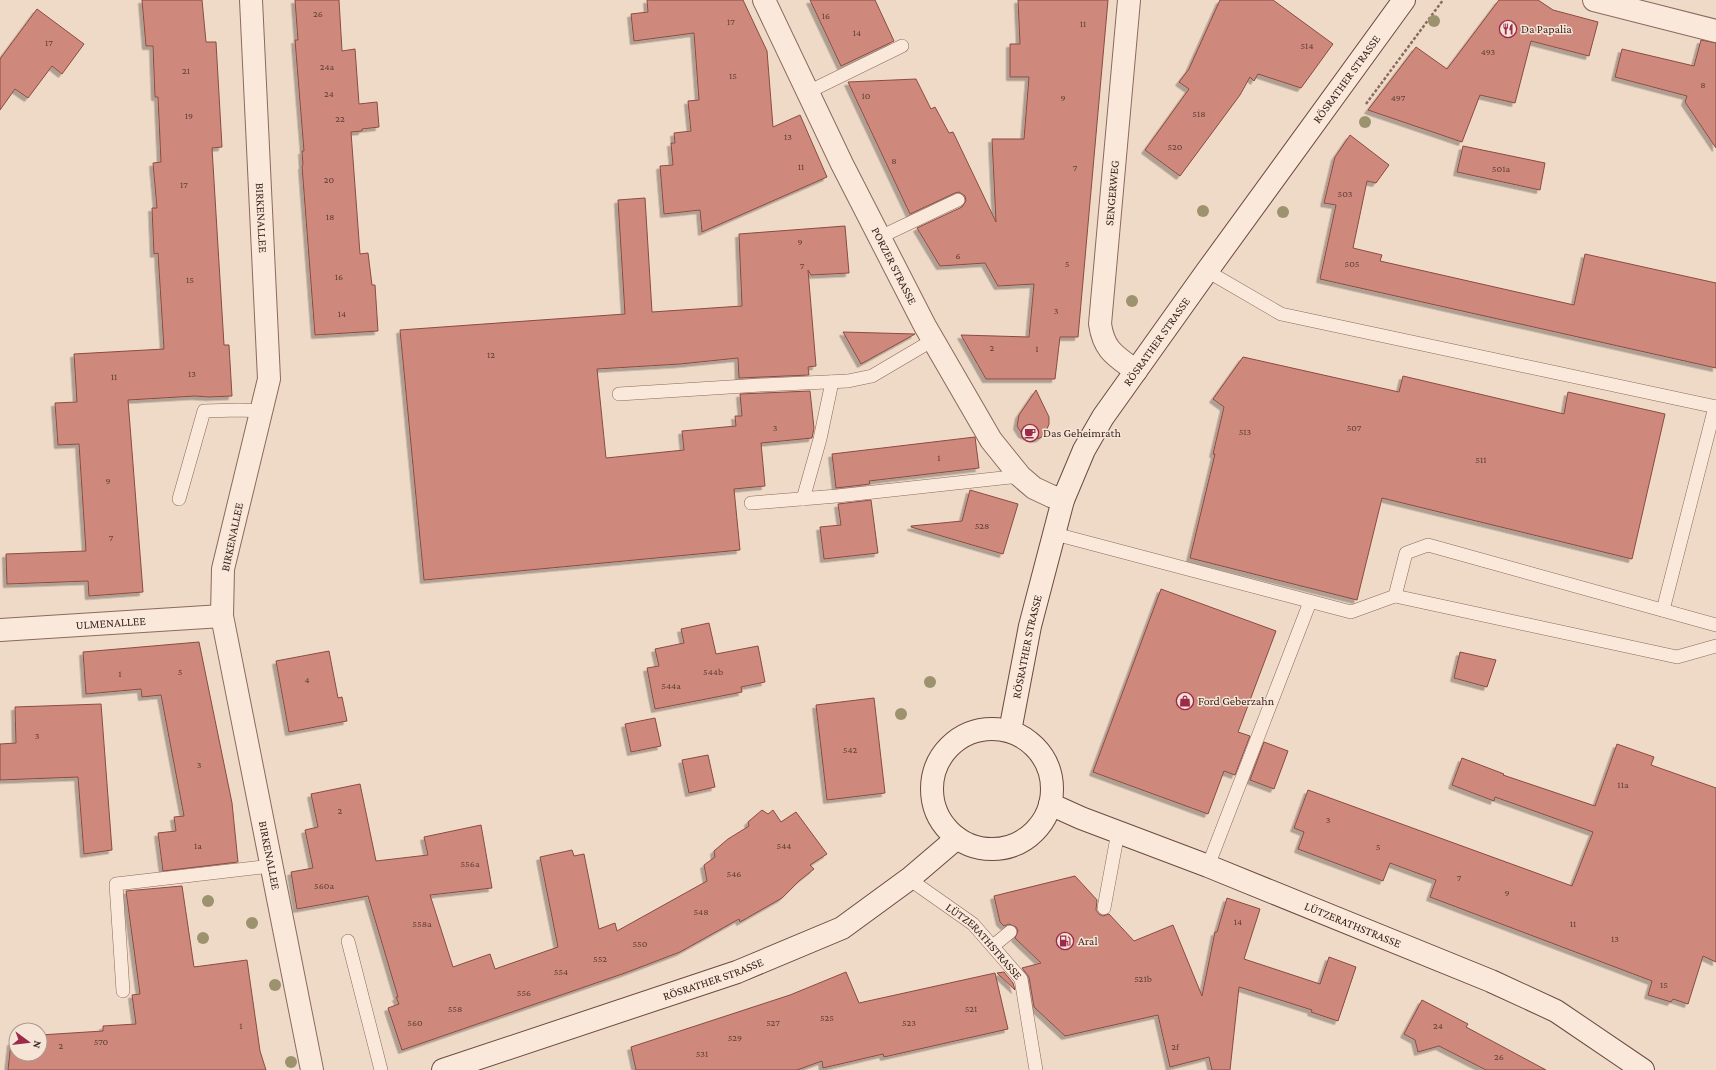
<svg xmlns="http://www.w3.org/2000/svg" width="1716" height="1070" font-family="'Crimson Pro',serif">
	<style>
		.building { fill: #ce897c; stroke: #8b4b41; filter: url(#shadow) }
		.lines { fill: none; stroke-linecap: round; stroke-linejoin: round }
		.lane-casing { stroke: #8b695c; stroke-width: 14 }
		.street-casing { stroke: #8b695c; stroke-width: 24 }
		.secondary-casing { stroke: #6d4a3f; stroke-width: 24 }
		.path { stroke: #8b695c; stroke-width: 2.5; stroke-dasharray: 3 2; stroke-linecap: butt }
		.lane { stroke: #fae8db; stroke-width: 13 }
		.street { stroke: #fae8db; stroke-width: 22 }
		.secondary { stroke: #fae8db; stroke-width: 22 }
		.tree { fill: #9c926e }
		.labels { text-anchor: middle; stroke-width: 3; stroke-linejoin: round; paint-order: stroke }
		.number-label { font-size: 10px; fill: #603f37 }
		.poi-label { font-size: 12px; fill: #3c2620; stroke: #f6e5d7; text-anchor: start }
		.street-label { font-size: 12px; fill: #3c2620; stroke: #f6e5d7 }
	</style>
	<defs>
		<filter id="shadow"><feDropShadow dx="-3.5" dy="3.5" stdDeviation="0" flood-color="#0004"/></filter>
	</defs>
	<rect width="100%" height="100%" fill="#efd9c7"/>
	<!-- building -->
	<g class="building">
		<path d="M142,0H202L206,42H216L222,147L212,148L224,345H229L232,396L209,397L195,396L128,400L143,592L89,596L88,581L7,584L6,554L86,551L79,444L58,445L55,403L77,402L74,354L164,349L158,253L154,254L152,208H157L153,163L161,162L158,97H155L153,46H146Z"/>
		<path d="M295,0H339L342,51L355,49L359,104L377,102L379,127L362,129V131L351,132L360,254L368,253L372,285H375L378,331L315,335L302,166L303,165L302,151H304L295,40H298Z"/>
		<path d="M647,0H743L767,51L773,127L800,115L827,177L702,232L700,210L664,214L660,166L673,165L671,143H675L674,133L691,131L688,101L699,100L694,33L634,41L631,14L648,12Z"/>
		<path d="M810,0H875L894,41L841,66Z"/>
		<path d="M1018,0H1108L1078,337H1060L1055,379H986L961,335L1029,337L1034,284L998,286L985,263L940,266L917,228L962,207L966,201L965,196L959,192L955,193L910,214L848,82L916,79L931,109L935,107L949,133L953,132L996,222L992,139H1024L1029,77H1010V44H1020Z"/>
		<path d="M1220,0H1273L1333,44L1301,88L1258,74L1254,81L1250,77L1240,95L1180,176L1145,150L1189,89L1179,82L1189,69Z"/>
		<path d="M1499,0H1538L1553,10L1598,22L1589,56L1531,41L1515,103L1480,95L1462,142L1368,110L1416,47L1447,69Z"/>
		<path d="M37,9L84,44L62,74L52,66L28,98L15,89L0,110V59Z"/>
		<path d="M1701,40L1716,43V148L1685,102L1687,96L1615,77L1622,49L1694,66Z"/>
		<path d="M1350,135L1389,165L1376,183L1367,181L1353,248L1382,255L1380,261L1574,305L1585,254L1716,283V368L1320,279L1336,205L1324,203L1335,157Z"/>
		<path d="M1463,146L1545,163L1540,190L1457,172Z"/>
		<path d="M645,198L652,312L742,306L739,234L845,226L849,273L811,275L808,270L816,366L808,367L809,375L739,378L738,358L680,364L597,369L606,458L684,450L682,431L736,426L735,416H742L740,394L810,391L814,428L812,438L761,443L765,486L734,489L740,550L424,580L400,330L625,314L618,200Z"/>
		<path d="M843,332L915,334L861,364Z"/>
		<path d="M1243,357L1399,392L1403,376L1564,414L1568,392L1665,414L1632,559L1382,498L1357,600L1190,558L1215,454H1213L1224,407L1213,399Z"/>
		<path d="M1036,390L1049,417V424L1045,434L1040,438L1034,439L1022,434L1017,426L1019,415Z"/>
		<path d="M975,437L979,468L869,481L870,484L836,488L832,454Z"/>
		<path d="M970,490L1018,504L1003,554L911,527V526L962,521Z"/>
		<path d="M871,500L878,553L824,559L820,527L841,525L838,504Z"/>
		<path d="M1161,589L1276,631L1238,732L1250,736L1235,775L1224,771L1208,814L1093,772Z"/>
		<path d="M709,623L716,654L758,646L765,682L741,687L742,692L655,709L647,668L659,666L655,649L684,643L681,629Z"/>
		<path d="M199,642L232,803L238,862L163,871L158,833L176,831L174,817L184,816L161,695L142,697L141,689L86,694L83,652Z"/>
		<path d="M329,651L338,698L342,697L347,721L289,732L276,661Z"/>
		<path d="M1460,652L1496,660L1487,687L1454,678Z"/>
		<path d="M874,698L885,793L827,800L816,705Z"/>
		<path d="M101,704L112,850L84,854L78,777L0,780V744L16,743L15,707Z"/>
		<path d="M655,718L661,746L631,752L625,724Z"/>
		<path d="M1264,742L1288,751L1274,789L1250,780Z"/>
		<path d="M1617,744L1654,757L1651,765L1716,788V962L1703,956L1688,1004L1673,999L1671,1002L1648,995L1652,981L1430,897L1436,880L1390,863L1383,881L1298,849L1304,832L1294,828L1308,790L1572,886L1593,832L1495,797L1494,801L1452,785L1462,758L1504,774L1503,775L1595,806Z"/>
		<path d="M708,755L715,787L689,793L682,760Z"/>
		<path d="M360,784L376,861L428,855L424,837L481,825L492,888L430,895L453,967L490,954L495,969L558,947L540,857L572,850L574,856L584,854L599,929L615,923L617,931L707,881L704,865L715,857L714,851L728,839L749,826L748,822L762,810L768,814L773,810L781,822L796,812L827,854L810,865L814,869L799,881L782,898L740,922L739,919L680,952L625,973L402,1050L388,1008L399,1004L396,997H398L368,896L297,909L291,872L313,868L305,830L318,827L311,794Z"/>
		<path d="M1075,876L1097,900L1096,910L1099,914L1103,916L1109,914L1134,941L1173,925L1202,996L1215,932H1217L1227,898L1260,909L1244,959L1320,984L1329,957L1356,967L1338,1021L1311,1012L1312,1010L1239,987L1230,1070H1212L1209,1057L1170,1067L1158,1015L1065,1036L1034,1007L1029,977L1022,968L1041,963L1015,938L1018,931L1016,927L1009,924L1004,926L1000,922L994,896Z"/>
		<path d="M182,886L194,967L247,960L260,1051L266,1070H8L11,1042H16V1054H40V1035L103,1031V1026L136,1024L132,995L140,994L126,891Z"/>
		<path d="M846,972L859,1003L995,973L1008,1029L884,1057L883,1054L823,1068L822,1061L797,1070H636L631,1047L790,995Z"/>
		<path d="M1004,972L1013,983L1015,990L997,973Z"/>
		<path d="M1422,1000L1468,1024L1466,1027L1546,1070H1486L1439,1046L1418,1052L1415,1040L1404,1034Z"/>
	</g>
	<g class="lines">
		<defs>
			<g id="lane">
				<path d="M808,92L902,46"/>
				<path d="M880,237L958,200"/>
				<path d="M1207,271L1281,314L1716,407"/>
				<path d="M619,394L761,385L848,381L872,376L933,340"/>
				<path d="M179,499L204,411L239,410L261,411"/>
				<path d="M803,499L820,439L832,382"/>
				<path d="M751,503L837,496L1020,476"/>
				<path d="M1055,534L1351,612L1395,596L1677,657L1716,646"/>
				<path d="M1395,596L1406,553L1428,545L1716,625"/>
				<path d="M1663,610L1715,407"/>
				<path d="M1208,866L1310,602"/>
				<path id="s1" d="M909,879L973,924L1021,979L1036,1070"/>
				<path d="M1104,908L1118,832"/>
				<path d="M348,941L381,1070"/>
				<path d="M993,946L1010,932"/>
				<path d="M123,991L116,884L271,866"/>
			</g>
			<g id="street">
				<path id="s2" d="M251,0L269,379L223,569L222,616L312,1070"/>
				<path id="s3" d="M764,0L842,164L925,326L991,440L1020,476L1034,488L1051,496L1063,500"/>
				<path d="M1129,0L1100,324C1104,351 1116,356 1136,371"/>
				<path d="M1594,0L1716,31"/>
				<path id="s4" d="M0,630L222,616"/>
			</g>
			<g id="secondary">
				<circle cx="992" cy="789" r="60"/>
				<path id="s5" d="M1010,731L1030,626L1063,500L1084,450L1103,417L1207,271L1404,0"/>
				<path id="s6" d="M1050,804L1081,818L1208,866L1491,981L1556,1011L1643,1070"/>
				<path id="s7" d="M443,1070L737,972L842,928L909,879L957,838"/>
			</g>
		</defs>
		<!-- lane casing -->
		<use href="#lane" class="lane-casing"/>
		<!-- street casing -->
		<use href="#street" class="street-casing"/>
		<!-- secondary casing -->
		<use href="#secondary" class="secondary-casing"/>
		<!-- path -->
		<path class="path" d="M1366,104L1443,0"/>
		<!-- lane -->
		<use href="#lane" class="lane"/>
		<!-- street -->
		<use href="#street" class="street"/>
		<!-- secondary -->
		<use href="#secondary" class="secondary"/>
	</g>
	<!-- trees -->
	<g class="tree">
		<circle cx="1434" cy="21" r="6"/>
		<circle cx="1365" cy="122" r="6"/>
		<circle cx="1203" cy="211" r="6"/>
		<circle cx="1283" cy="212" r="6"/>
		<circle cx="1132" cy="301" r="6"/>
		<circle cx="930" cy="682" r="6"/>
		<circle cx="901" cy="714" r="6"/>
		<circle cx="208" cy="901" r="6"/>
		<circle cx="252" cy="923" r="6"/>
		<circle cx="203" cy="938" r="6"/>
		<circle cx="275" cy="985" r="6"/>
		<circle cx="291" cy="1062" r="6"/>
	</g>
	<!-- icons -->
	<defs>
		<symbol id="restaurant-ring" viewBox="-11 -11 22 22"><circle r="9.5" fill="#f6e5d7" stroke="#9c2b49" stroke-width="1.5"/><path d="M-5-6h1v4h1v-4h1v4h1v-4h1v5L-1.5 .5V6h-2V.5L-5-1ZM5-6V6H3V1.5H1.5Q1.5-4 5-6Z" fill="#9c2b49"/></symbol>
		<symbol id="cafe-ring" viewBox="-11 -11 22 22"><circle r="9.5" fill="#f6e5d7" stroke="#9c2b49" stroke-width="1.5"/><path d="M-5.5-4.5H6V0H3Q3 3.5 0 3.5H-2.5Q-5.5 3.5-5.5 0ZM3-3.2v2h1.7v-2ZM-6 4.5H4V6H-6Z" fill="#9c2b49"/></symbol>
		<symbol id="shop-ring" viewBox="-11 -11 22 22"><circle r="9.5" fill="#f6e5d7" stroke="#9c2b49" stroke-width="1.5"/><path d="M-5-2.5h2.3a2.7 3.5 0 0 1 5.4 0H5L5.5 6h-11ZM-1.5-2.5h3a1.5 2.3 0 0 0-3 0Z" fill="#9c2b49"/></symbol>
		<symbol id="fuel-ring" viewBox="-11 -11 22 22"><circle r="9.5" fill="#f6e5d7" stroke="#9c2b49" stroke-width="1.5"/><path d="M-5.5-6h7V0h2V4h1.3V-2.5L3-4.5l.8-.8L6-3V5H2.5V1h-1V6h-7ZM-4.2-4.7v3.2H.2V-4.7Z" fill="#9c2b49"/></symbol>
	</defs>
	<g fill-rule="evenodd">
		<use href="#restaurant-ring" x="1498" y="19" width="20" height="20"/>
		<use href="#cafe-ring" x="1020" y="423" width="20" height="20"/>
		<use href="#shop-ring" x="1175" y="691" width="20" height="20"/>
		<use href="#fuel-ring" x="1055" y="931" width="20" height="20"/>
	</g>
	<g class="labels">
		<!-- number labels -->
		<g class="number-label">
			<text x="318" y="17">26</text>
			<text x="826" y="19">16</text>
			<text x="731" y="25">17</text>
			<text x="1083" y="27">11</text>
			<text x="857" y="36">14</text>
			<text x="49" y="46">17</text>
			<text x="1307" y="49">514</text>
			<text x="1488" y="55">493</text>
			<text x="327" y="70">24a</text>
			<text x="186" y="74">21</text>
			<text x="733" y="79">15</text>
			<text x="1703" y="88">8</text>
			<text x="329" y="97">24</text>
			<text x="866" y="99">10</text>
			<text x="1063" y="101">9</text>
			<text x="1398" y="101">497</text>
			<text x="1199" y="117">518</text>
			<text x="189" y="119">19</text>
			<text x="340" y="122">22</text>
			<text x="788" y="140">13</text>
			<text x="1175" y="150">520</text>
			<text x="894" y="164">8</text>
			<text x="801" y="170">11</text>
			<text x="1075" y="171">7</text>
			<text x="1501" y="172">501a</text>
			<text x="329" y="183">20</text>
			<text x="184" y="188">17</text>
			<text x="1345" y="197">503</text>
			<text x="330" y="220">18</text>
			<text x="800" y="245">9</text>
			<text x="958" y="259">6</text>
			<text x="1067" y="267">5</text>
			<text x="1352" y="267">505</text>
			<text x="802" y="269">7</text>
			<text x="339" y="280">16</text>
			<text x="190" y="283">15</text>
			<text x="1056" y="314">3</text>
			<text x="342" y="317">14</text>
			<text x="992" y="351">2</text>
			<text x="1037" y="352">1</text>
			<text x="491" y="358">12</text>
			<text x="192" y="377">13</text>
			<text x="114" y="380">11</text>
			<text x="775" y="431">3</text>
			<text x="1354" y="431">507</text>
			<text x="1245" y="435">513</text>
			<text x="939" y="461">1</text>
			<text x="1481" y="463">511</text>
			<text x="108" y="484">9</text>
			<text x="982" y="529">528</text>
			<text x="111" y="541">7</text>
			<text x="180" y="675">5</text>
			<text x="713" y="675">544b</text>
			<text x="120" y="677">1</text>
			<text x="307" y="683">4</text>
			<text x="671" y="689">544a</text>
			<text x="37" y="739">3</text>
			<text x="850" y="753">542</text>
			<text x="199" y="768">3</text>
			<text x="1623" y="788">11a</text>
			<text x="340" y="814">2</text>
			<text x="1328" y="823">3</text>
			<text x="198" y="849">1a</text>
			<text x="784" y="849">544</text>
			<text x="1378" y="850">5</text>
			<text x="470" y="867">556a</text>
			<text x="734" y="877">546</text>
			<text x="1459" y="881">7</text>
			<text x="324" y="889">560a</text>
			<text x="1507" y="896">9</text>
			<text x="701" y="915">548</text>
			<text x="1238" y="925">14</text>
			<text x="422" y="927">558a</text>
			<text x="1573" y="927">11</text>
			<text x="1615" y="942">13</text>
			<text x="640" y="947">550</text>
			<text x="600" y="962">552</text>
			<text x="561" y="975">554</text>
			<text x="1143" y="982">521b</text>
			<text x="1664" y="988">15</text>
			<text x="524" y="996">556</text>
			<text x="455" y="1012">558</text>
			<text x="971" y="1012">521</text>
			<text x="827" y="1021">525</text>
			<text x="415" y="1026">560</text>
			<text x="773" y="1026">527</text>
			<text x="909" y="1026">523</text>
			<text x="241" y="1029">1</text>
			<text x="1438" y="1029">24</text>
			<text x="735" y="1041">529</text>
			<text x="101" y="1045">570</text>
			<text x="61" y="1049">2</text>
			<text x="1175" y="1050">2f</text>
			<text x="702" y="1057">531</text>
			<text x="1499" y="1060">26</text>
		</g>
		<!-- poi labels -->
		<g class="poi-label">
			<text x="1521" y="33">Da Papalia</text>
			<text x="1043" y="437">Das Geheimrath</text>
			<text x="1198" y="705">Ford Geberzahn</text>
			<text x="1078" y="945">Aral</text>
		</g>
		<!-- street labels -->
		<g class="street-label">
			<text dy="4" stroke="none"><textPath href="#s5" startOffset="746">RÖSRATHER STRASSE</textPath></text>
			<text transform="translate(1112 193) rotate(-85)" y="4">SENGERWEG</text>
			<text dy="4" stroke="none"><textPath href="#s2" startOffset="218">BIRKENALLEE</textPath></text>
			<text dy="4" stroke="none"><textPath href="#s3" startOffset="296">PORZER STRASSE</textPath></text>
			<text dy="4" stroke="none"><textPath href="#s5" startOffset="422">RÖSRATHER STRASSE</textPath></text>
			<text transform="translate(232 537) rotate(-78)" y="4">BIRKENALLEE</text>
			<text dy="4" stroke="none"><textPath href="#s4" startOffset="111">ULMENALLEE</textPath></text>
			<text dy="4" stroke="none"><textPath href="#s5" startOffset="86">RÖSRATHER STRASSE</textPath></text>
			<text dy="4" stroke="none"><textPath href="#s2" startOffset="866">BIRKENALLEE</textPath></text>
			<text dy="4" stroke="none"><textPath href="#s6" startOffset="326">LÜTZERATHSTRASSE</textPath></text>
			<text dy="4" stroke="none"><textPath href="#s1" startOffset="98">LÜTZERATHSTRASSE</textPath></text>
			<text dy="4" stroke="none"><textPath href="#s7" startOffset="285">RÖSRATHER STRASSE</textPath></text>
		</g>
	</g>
	<!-- north arrow -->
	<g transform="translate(28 1042) rotate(105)"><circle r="19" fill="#f6e5d7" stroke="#ac998e"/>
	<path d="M0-3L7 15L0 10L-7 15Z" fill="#9c2b49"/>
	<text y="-6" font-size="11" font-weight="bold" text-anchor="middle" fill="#3c2620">N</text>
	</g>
</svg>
